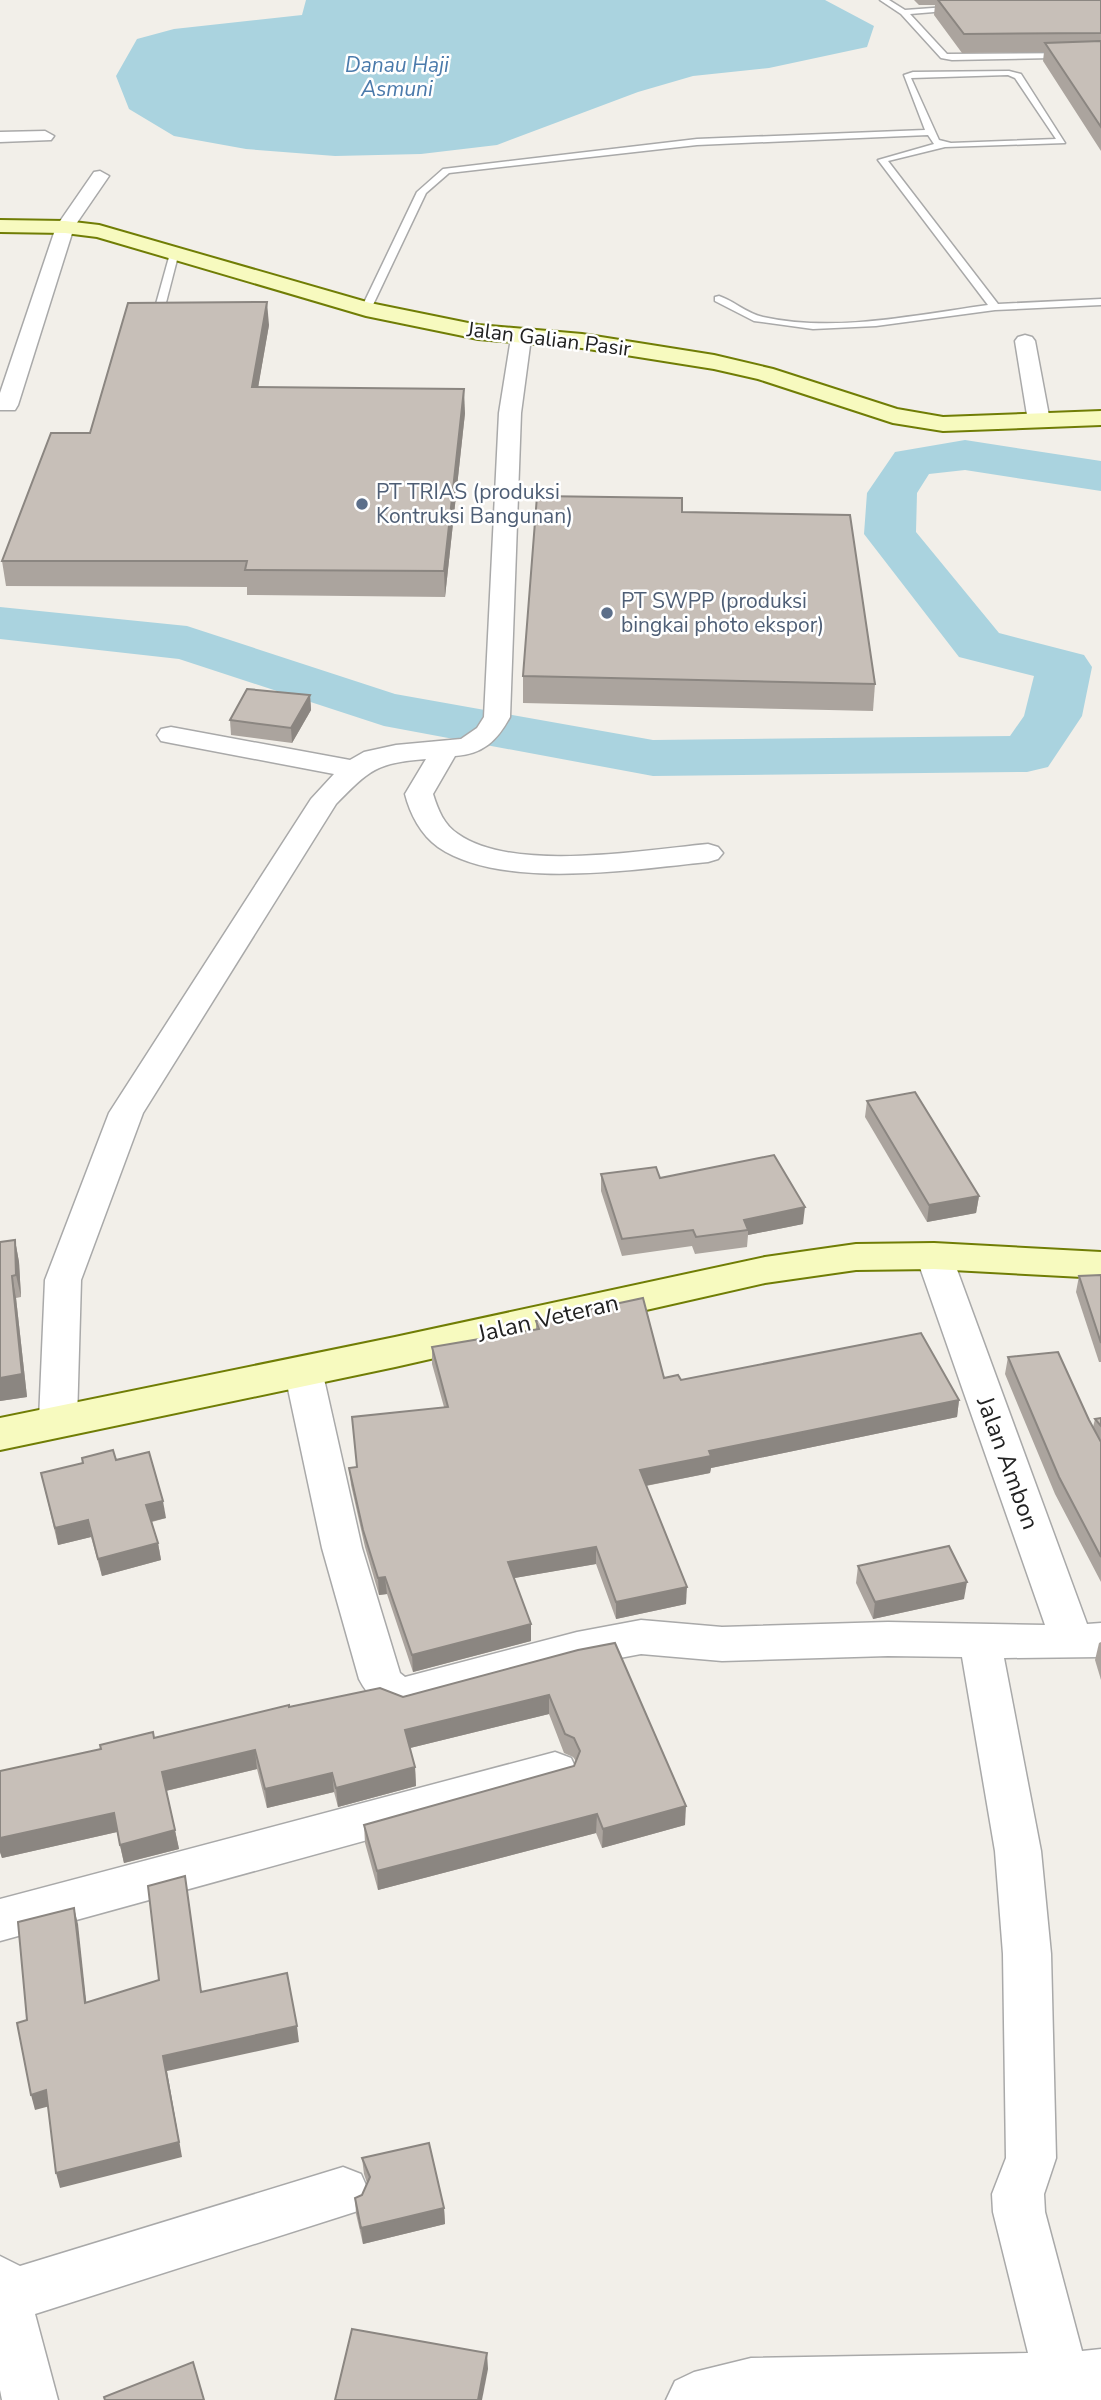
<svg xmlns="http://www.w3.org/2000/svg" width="1101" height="2400" font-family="'Nunito Sans',sans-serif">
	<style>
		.water { fill: #aad3df }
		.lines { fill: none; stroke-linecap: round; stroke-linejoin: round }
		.river { fill: #aad3df; fill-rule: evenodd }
		.lane-casing { stroke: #a9a9a9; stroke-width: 3 }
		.street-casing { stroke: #a9a9a9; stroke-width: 3 }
		.secondary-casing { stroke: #707d05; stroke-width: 4 }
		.lane { fill: #fff; fill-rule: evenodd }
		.street { fill: #fff; fill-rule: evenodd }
		.secondary { fill: #f7fabf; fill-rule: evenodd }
		.wall { fill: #aba49e }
		.shaded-wall { fill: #8b8681 }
		.building { fill: #c7bfb8; stroke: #8b8681; stroke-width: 2 }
		.service-dot { fill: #5c6f8a; stroke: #fff; stroke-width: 2.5 }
		.labels { text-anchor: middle; stroke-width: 5; stroke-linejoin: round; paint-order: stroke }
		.far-water-label { font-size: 21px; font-style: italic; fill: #4a7aab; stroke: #fff }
		.far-street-label { font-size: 21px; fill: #222; stroke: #fff }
		.far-service-label { font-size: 21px; fill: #4e5e75; stroke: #fff; text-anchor: start }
		.street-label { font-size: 24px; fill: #222; stroke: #fff }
	</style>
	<rect width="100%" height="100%" fill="#f2efe9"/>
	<!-- water -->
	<path class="water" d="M306,0H825L874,26L867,47L769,68L693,76L638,92L497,145L421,154L335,156L246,149L174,136L129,109L116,76L137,39L174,29L302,15Z"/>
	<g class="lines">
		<!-- river -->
		<path class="river" d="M965,440L1101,461V491L965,470L929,474L917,493L916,532L999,633L1084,655L1092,667L1082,716L1048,767L1027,772L653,776L384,726L179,659L0,639V607L187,626L395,694L653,740L1010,736L1024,716L1034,676L959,657L864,534L867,493L895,452Z"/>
		<defs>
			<g id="lane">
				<path d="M880,0H889L905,10L961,6L958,10L910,14L947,54L1101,53V57L952,60L941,58L901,14Z"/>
				<path d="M1009,71L1021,74L1065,143L945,147L888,161L998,304L1101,299V305L995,310L876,326L813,329L754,321L715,301V297L719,296C734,301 746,313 763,317C836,333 915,315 988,305L878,160L934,144L928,135L697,145L449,173L426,193L371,309L366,312L361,309L417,192L443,169L697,139L925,130L904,75L913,72ZM1008,75L1015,78L1056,139L951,143L939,140L911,78Z"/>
				<path d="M171,250L179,252L161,322L156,325L151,322Z"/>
			</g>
			<g id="street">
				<path d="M45,131L54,136L51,140L0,142V132Z"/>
				<path d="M100,171L109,176L74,227L18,405L15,410H0V393L56,227L94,172Z"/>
				<path d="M521,332L528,334L531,338L521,413L510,717C497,741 483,754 455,756L433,794C438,810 444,825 458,834C513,873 643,850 708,844L718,847L723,853L718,859L708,862C635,869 502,891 438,847C421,835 410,814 405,794L426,759C377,763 370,769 336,804L143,1113L81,1280L77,1420L72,1430L58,1434L44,1430L39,1420L45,1280L109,1113L311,799L334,774L171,743L161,741L157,735L161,729L171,727L350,760L364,752L396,745L461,739L477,728L484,717L499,413L511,338L514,334Z"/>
				<path d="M1025,335L1032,337L1035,341L1050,421L1047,426H1031L1028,421L1015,341L1018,337Z"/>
				<path d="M934,1244L947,1247L952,1256L1087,1624L1101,1623V1657L1004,1658L1041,1851L1051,1954L1056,2158L1044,2194L1045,2212L1082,2351L1101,2349V2400H666L675,2381L694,2372L751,2358L1028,2353L993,2212L992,2194L1006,2158L1003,1954L995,1851L962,1657L888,1656L722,1661L641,1654L577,1666L404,1713C381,1706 370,1700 359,1679L322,1548L284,1370L290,1361L303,1357L316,1361L322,1370L362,1548L400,1673L405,1677L577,1632L641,1620L722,1627L888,1622L1045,1625L916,1256L921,1247Z"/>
				<path d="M555,1752L571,1758L577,1771L571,1784L0,1941V1899Z"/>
				<path d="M343,2167L361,2174L369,2192L361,2210L35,2314L58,2400H2L0,2390V2256L20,2266Z"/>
			</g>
			<g id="secondary">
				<path d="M0,220L65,221L99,225L370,303L478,325L582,334L714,355L773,369L897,409L943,417L1101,411V425L943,431L893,423L758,379L714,369L582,348L478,339L366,316L97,237L65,233L0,232Z"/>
				<path d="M934,1243L1101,1252V1278L934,1269L856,1270L765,1283L395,1367L0,1450V1418L395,1337L765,1257L856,1244Z"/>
			</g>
		</defs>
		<!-- lane casing -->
		<use href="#lane" class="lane-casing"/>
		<!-- street casing -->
		<use href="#street" class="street-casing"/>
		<!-- secondary casing -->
		<use href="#secondary" class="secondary-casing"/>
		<!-- lane -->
		<use href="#lane" class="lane"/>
		<!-- street -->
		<use href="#street" class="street"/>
		<!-- secondary -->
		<use href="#secondary" class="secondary"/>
	</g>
	<!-- wall -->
	<g class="wall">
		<path d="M914,0H1101V151L1043,61L1044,52L962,53L934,15L935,5H919Z"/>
		<path d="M269,325L258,387L465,413L445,597L247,595V587L6,586L2,561L90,433Z"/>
		<path d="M682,512L875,684L873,711L523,703V676Z"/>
		<path d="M310,695L311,710L292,743L231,735L230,720Z"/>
		<path d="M867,1101L979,1196L976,1213L927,1222L865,1117Z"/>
		<path d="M601,1174L660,1178L803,1224L748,1235L747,1247L695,1254L692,1246L622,1256L601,1191Z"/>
		<path d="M15,1240L19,1262L21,1297L16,1298L27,1397L0,1401V1242Z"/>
		<path d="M1101,1275V1362H1099L1076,1292L1079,1276Z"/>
		<path d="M536,1321L664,1378L681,1380L959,1400L957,1417L711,1468L710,1473L646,1486L686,1604L616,1619L596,1564L514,1578L531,1641L413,1672L387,1594L379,1595L365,1547L351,1485L349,1468L357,1467L444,1407L432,1364V1347L536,1330Z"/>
		<path d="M1008,1357L1089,1420L1093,1427L1095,1419L1101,1418V1582L1055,1494L1005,1374Z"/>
		<path d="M41,1473L166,1518L152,1522L158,1543L161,1560L102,1576L91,1537L58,1545Z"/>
		<path d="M858,1566L964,1599L873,1619L856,1583Z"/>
		<path d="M1101,1642V1680L1095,1660L1099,1643Z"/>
		<path d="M578,1650L685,1825L602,1848L596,1833L378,1890L365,1843L364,1825L574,1766L576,1761L573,1757L564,1753L549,1714L410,1748L415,1767L416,1786L338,1807L334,1792L267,1808L257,1769L166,1791L179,1849L124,1863L117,1832L2,1858L0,1852V1771L154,1738L289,1707L403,1697Z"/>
		<path d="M362,2158L444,2208L445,2224L363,2244L356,2214L355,2198L362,2195L367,2183L364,2174Z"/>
	</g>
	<!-- shaded-wall -->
	<g class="shaded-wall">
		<path d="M267,302L269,325L254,411L252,387Z"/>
		<path d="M464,389L465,413L445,597L444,571Z"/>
		<path d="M310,695L311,710L292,743L291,728Z"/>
		<path d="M979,1196L976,1213L927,1222L929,1205Z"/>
		<path d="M805,1207L803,1224L748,1235V1230L744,1220Z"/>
		<path d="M15,1240L19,1262L21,1297L16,1275Z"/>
		<path d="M12,1276L16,1298L27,1397L0,1401V1378Z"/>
		<path d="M959,1400L957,1417L711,1468L710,1473L639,1487L640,1470L709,1451Z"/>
		<path d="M163,1501L166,1518L149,1522L146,1505Z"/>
		<path d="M88,1520L91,1537L58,1545L55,1528Z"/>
		<path d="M158,1543L161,1560L102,1576L98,1559Z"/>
		<path d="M596,1547V1564L509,1579L508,1562Z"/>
		<path d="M385,1577L387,1594L379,1595L378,1578Z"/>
		<path d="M967,1582L964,1599L873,1619L875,1602Z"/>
		<path d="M687,1587L686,1604L616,1619V1602Z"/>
		<path d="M531,1624V1641L413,1672L412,1655Z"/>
		<path d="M549,1695V1714L406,1749L405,1730Z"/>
		<path d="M255,1750L257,1769L165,1791L162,1772Z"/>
		<path d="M415,1767L416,1786L338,1807L336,1788Z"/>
		<path d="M332,1773L334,1792L267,1808L265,1789Z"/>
		<path d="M686,1806L685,1825L602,1848L603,1829Z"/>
		<path d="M114,1813L117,1832L2,1858L0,1852V1838Z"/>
		<path d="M597,1814L596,1833L378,1890L377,1871Z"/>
		<path d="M175,1830L179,1849L124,1863L120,1845Z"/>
		<path d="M74,1908L78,1924L88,2018L85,2003Z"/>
		<path d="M297,2026L299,2042L167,2071L182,2157L60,2188L56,2173L163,2056Z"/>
		<path d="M46,2090L50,2106L35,2110L31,2095Z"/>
		<path d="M444,2208L445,2224L363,2244L361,2228Z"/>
		<path d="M487,2353L488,2369L482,2400H478Z"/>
	</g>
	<!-- building -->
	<g class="building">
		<path d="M938,0H1101V33L964,34Z"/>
		<path d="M1101,41V127L1045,43Z"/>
		<path d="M267,302L252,387L464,389L444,571L245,570L247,561H2L51,433H90L128,303Z"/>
		<path d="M537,496L682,498V512L850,515L875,684L523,676Z"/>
		<path d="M247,689L310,695L291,728L230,720Z"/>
		<path d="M915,1092L979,1196L929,1205L867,1101Z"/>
		<path d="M774,1155L805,1207L744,1220L748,1230L696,1237L693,1230L622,1239L601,1174L656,1167L660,1178Z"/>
		<path d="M15,1240L16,1275L12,1276L22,1374L0,1378V1242Z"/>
		<path d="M1101,1275V1343L1079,1276Z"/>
		<path d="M643,1298L664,1378L678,1375L681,1380L921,1333L959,1400L709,1451L711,1456L640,1470L687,1587L616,1602L596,1547L508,1562L531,1624L412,1655L385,1577L378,1578L363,1530L349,1468L357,1467L352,1417L448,1407L432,1347L539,1329L536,1321Z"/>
		<path d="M1058,1352L1089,1420L1101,1442V1557L1059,1477L1008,1357Z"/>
		<path d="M1101,1418V1426L1095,1419Z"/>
		<path d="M113,1450L116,1460L149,1452L163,1501L146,1505L158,1543L98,1559L88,1520L55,1528L41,1473L83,1463L82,1458Z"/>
		<path d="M949,1546L967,1582L875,1602L858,1566Z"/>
		<path d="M615,1643L686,1806L603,1829L597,1814L377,1871L364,1825L574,1766L580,1751L574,1738L565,1734L549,1695L405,1730L415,1767L336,1788L332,1773L265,1789L255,1750L162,1772L175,1830L120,1845L114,1813L0,1838V1771L101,1749L100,1745L153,1732L154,1738L289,1705V1707L380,1688L403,1697L578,1650Z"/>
		<path d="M185,1876L201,1992L287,1973L297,2026L163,2056L179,2142L56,2173L46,2090L31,2095L17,2023L27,2020L18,1922L74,1908L85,2003L159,1980L148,1886Z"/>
		<path d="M429,2143L444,2208L361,2228L355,2198L362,2195L370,2177L362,2158Z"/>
		<path d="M352,2329L487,2353L478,2400H335Z"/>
		<path d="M193,2362L204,2400H105L104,2397Z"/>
	</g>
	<!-- markers -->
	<g class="service-dot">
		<circle cx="362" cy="504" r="7"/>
		<circle cx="607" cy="613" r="7"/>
	</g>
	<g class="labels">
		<!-- far-water labels -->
		<g class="far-water-label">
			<text x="397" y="72">Danau Haji<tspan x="397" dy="24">Asmuni</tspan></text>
		</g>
		<!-- far-street labels -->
		<g class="far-street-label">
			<text transform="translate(549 339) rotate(7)" y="7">Jalan Galian Pasir</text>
		</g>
		<!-- far-service labels -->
		<g class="far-service-label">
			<text x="376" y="499">PT TRIAS (produksi<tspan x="376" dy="24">Kontruksi Bangunan)</tspan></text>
			<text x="621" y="608">PT SWPP (produksi<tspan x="621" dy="24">bingkai photo ekspor)</tspan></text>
		</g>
		<!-- street labels -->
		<g class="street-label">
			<text transform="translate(548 1318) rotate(-13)" y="8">Jalan Veteran</text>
			<text transform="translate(1008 1463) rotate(70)" y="8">Jalan Ambon</text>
		</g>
	</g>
</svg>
